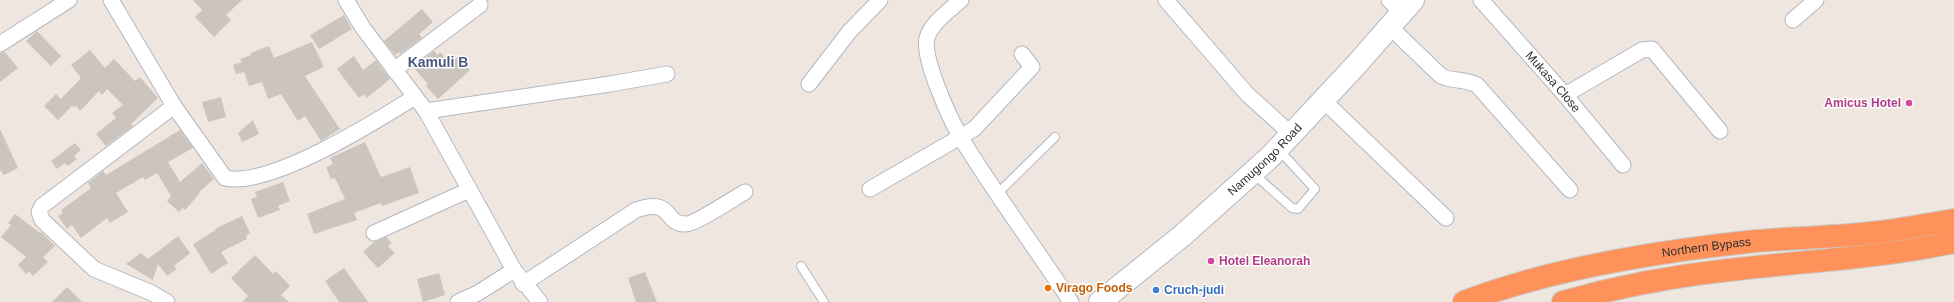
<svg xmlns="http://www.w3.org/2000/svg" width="1954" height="302" font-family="Helvetica,sans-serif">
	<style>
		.building { fill: #cbc5be }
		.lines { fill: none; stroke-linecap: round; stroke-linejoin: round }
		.lane-casing { stroke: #b3b7c1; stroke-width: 10 }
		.street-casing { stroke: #b3b7c1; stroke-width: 17 }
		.secondary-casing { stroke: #b3b7c1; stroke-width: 24 }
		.highway-casing { stroke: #c8c8c8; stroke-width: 24 }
		.lane { stroke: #fff; stroke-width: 8 }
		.street { stroke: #fff; stroke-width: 15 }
		.secondary { stroke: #fff; stroke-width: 22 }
		.highway { stroke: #ff925a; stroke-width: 22 }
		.hotel-dot { fill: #d1479c; stroke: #fff; stroke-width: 1.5 }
		.food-dot { fill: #e8710a; stroke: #fff; stroke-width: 1.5 }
		.shop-dot { fill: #3f7fe0; stroke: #fff; stroke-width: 1.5 }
		.labels { text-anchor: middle; stroke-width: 3; stroke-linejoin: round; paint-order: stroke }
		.street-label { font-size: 12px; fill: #2d2d2d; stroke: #fff }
		.hotel-label { font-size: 12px; font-weight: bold; fill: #b23c85; stroke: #fff; text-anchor: end }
		.food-label { font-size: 12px; font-weight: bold; fill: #c56008; stroke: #fff; text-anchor: start }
		.shop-label { font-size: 12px; font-weight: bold; fill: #366cbe; stroke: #fff; text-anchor: start }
		.quarter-label { font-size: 14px; font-weight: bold; fill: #4b5980; stroke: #fff }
	</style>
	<rect width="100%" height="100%" fill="#efe7df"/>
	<!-- building -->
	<g class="building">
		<path d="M193,0H242L226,15L231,20L214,37L195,17L202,10Z"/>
		<path d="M422,9L433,22L419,34L422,38L400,54L399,52L395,55L384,41Z"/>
		<path d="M344,15L352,29L319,49L310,35Z"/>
		<path d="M37,31L61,56L51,66L26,41Z"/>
		<path d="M312,42L324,67L305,76L340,129L321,141L305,116L298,121L281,94L268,99L262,82L249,86L244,72L236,74L233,65L242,62L240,59L251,55L250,53L269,46L274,58Z"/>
		<path d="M90,50L105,68L114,59L135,81L140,77L158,98L131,124L133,126L106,146L96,134L116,118L112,113L123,105L107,89L102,95L99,91L80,111L76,106L74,107L72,106L58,120L44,106L56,94L61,99L81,78L71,65Z"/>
		<path d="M434,51L438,55L440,52L450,63L458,57L470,70L438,99L426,86L428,84L413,67Z"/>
		<path d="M5,52L18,68L0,82V53Z"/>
		<path d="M354,56L363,70L376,60L390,79L367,98L364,94L359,98L337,69Z"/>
		<path d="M221,97L226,117L208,122L202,102Z"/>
		<path d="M253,120L259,134L242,142L238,133Z"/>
		<path d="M0,129L18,168L4,175L0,170Z"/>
		<path d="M180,130L193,148L168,162L180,182L202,163L214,179L199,192L200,193L185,210L183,208L179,212L167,201L171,196L157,173L145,180L143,177L116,193L128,212L110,223L107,218L81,238L72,225L67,229L58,216L63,213L61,210L91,188L88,183L103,171L106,175Z"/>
		<path d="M365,142L381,177L410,167L419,193L382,206L381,203L354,213L357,220L314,234L307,214L345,199L335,178L331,179L326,167L333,164L330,158Z"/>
		<path d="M75,143L81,150L74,156L77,159L68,166L65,163L57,169L51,161Z"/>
		<path d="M283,182L290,201L278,206L280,210L258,218L251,199L257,197L255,192Z"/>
		<path d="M15,214L40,233L41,232L55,246L43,257L48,262L33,276L29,271L26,274L18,265L26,257L1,237L11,225L8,223Z"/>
		<path d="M242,216L250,233L246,236L247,239L221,252L228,263L211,274L193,244L216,230L215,229Z"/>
		<path d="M178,236L190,253L174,266L177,269L167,276L158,264L153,280L126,264L141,253L148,259Z"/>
		<path d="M386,237L392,243L388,246L395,253L378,268L363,252L374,242Z"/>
		<path d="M255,255L273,274L276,271L290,286L281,295L289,302H242L248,296L231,278Z"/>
		<path d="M344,268L368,302H339L325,281Z"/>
		<path d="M645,272L657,302H636L628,278Z"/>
		<path d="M439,273L445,295L423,302L417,279Z"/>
		<path d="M67,287L82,302H52Z"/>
	</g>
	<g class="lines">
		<defs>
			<g id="lane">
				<path d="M1253,173L1292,208L1298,209L1315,189L1278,149"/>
				<path d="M998,193L1055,137"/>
				<path d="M801,266L824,302"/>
			</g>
			<g id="street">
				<path d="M111,0L174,106L225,178C270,188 375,122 415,97"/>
				<path d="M346,0L363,28L426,111L514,270L540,302"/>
				<path d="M961,0C950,10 931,23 927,38C922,58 950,119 961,138C995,194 1035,247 1071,302"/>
				<path d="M1166,0L1247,94L1291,134"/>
				<path d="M1389,0L1402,13"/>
				<path id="s1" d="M1481,0L1565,95L1623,165"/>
				<path d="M1793,20L1816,0"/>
				<path d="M1390,27L1441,76C1453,82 1463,78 1477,85L1570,190"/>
				<path d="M0,44L69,0"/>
				<path d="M394,70L480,5"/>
				<path d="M809,84L849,32L880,0"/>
				<path d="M1565,95L1642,50L1652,49L1720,131"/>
				<path d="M1323,100L1446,218"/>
				<path d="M426,111L610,84L667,74"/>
				<path d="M870,189L974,129L1032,67L1022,54"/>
				<path d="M374,233L469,190"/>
				<path d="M523,284L636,210C674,197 663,224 685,224C694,225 734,198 745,192"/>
				<path d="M167,302L152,293L94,269L42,220L39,212L42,206L174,106"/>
				<path d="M458,302L478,293L514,270"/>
			</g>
			<g id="secondary">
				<path id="s2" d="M1100,302L1183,235L1270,157L1357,64L1413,0"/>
			</g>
			<g id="highway">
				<path id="s3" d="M1464,302C1549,269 1655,252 1747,242C1791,237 1836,238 1879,232C1904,229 1929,224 1954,220"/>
				<path d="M1563,302C1617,287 1673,276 1729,270C1804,261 1880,258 1954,242"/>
			</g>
		</defs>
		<!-- lane casing -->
		<use href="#lane" class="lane-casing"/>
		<!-- street casing -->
		<use href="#street" class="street-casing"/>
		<!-- secondary casing -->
		<use href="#secondary" class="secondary-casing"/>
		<!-- highway casing -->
		<use href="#highway" class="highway-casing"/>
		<!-- lane -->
		<use href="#lane" class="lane"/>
		<!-- street -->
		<use href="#street" class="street"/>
		<!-- secondary -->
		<use href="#secondary" class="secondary"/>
		<!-- highway -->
		<use href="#highway" class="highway"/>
	</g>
	<!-- markers -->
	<g class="hotel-dot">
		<circle cx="1909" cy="103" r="4"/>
		<circle cx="1211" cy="261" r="4"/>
	</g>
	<circle class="food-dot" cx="1048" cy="288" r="4"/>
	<circle class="shop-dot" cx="1156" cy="290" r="4"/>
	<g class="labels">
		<!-- street labels -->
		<g class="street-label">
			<text dy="4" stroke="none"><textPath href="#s1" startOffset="109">Mukasa Close</textPath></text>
			<text dy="4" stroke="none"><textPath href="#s2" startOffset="218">Namugongo Road</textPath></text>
			<text dy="4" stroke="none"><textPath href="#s3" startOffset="249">Northern Bypass</textPath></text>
		</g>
		<!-- hotel labels -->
		<g class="hotel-label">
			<text x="1901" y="107">Amicus Hotel</text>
			<text x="1219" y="265" text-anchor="start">Hotel Eleanorah</text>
		</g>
		<!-- food labels -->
		<g class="food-label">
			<text x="1056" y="292">Virago Foods</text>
		</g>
		<!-- shop labels -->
		<g class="shop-label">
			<text x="1164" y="294">Cruch-judi</text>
		</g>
		<!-- quarter labels -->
		<g class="quarter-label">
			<text x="438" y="67">Kamuli B</text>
		</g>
	</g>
</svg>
